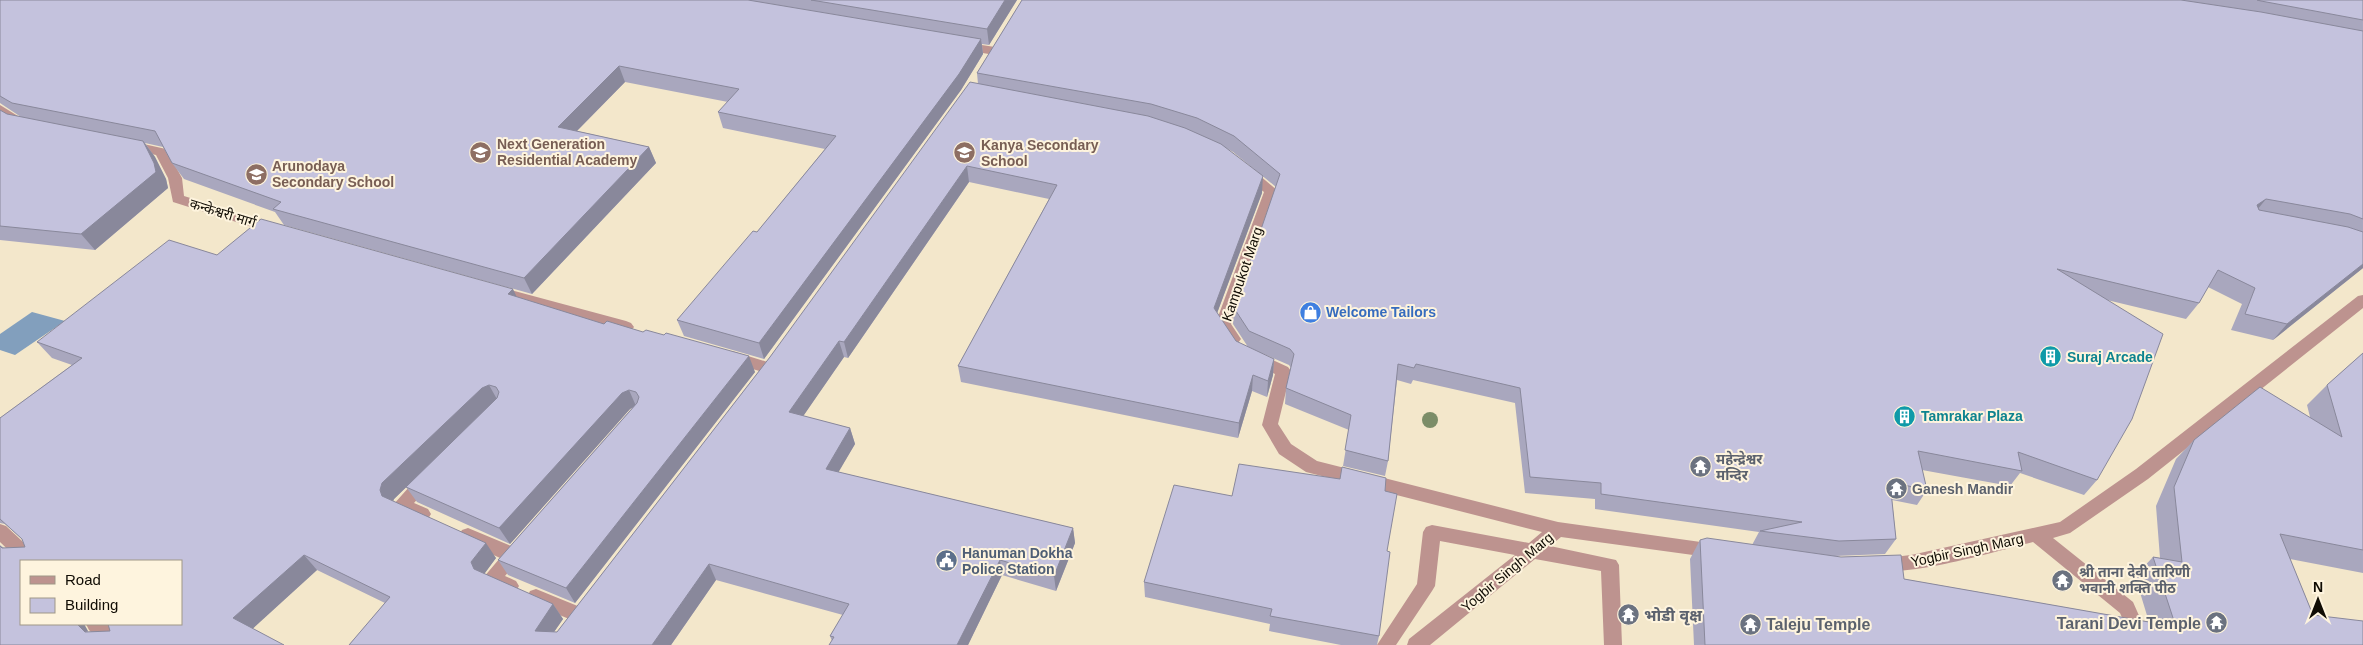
<svg xmlns="http://www.w3.org/2000/svg" width="2363" height="645" font-family="Arial,'Noto Sans Devanagari',sans-serif">
	<style>
		.water { fill: #829fbd }
		.lines { fill: none; stroke-linecap: round; stroke-linejoin: round }
		.minor { fill: #bd938f; fill-rule: evenodd }
		.tree { fill: #7b8d68 }
		.wall { fill: #a9a7be; fill-rule: evenodd }
		.shaded-wall { fill: #89889b }
		.building { fill: #c4c2dd; stroke: #89889b; fill-rule: evenodd }
		.labels { text-anchor: middle; stroke-width: 4; stroke-linejoin: round; paint-order: stroke }
		.education-label { font-size: 14px; font-weight: bold; fill: #785e54; stroke: #fef4de; text-anchor: start }
		.street-label { font-size: 14px; fill: #100c04; stroke: #fef4de }
		.shop-label { font-size: 14px; font-weight: bold; fill: #366cbe; stroke: #fef4de; text-anchor: start }
		.culture-label { font-size: 14px; font-weight: bold; fill: #0d838f; stroke: #fef4de; text-anchor: start }
		.worship-label { font-size: 14px; font-weight: bold; fill: #5b616d; stroke: #fef4de; text-anchor: start }
		.service-label { font-size: 14px; font-weight: bold; fill: #4e5e75; stroke: #fef4de; text-anchor: start }
		.near-worship-label { font-size: 16px; font-weight: bold; fill: #5b616d; stroke: #fef4de; text-anchor: start }
	</style>
	<rect width="100%" height="100%" fill="#f3e7cb"/>
	<!-- water -->
	<path class="water" d="M32,312L65,321L15,355L0,350V334Z"/>
	<g class="lines">
		<!-- minor -->
		<g class="minor">
			<path d="M962,42L995,47L1001,51L995,55L958,49L956,46Z"/>
			<path d="M0,105L26,121L27,124L26,127H16L0,115Z"/>
			<path d="M130,141L166,149L182,178L184,196L279,226L281,229L274,234L173,202L168,178L156,155L125,148L123,145L125,142Z"/>
			<path d="M1247,168L1252,169L1278,191L1231,324L1241,339L1238,343C1226,347 1221,334 1215,325L1264,192L1242,175L1240,172Z"/>
			<path d="M496,286L626,321L631,323L634,327L631,331L626,333L491,295L489,291L491,287Z"/>
			<path d="M2363,295V308L2148,479L2070,533L2053,538L2133,602L2152,645H2134L2120,613L2033,542C2001,550 1903,579 1876,569L1873,564L1876,559L1911,555L2060,522L2136,469L2358,296Z"/>
			<path d="M732,351L774,364L777,368L774,372L769,374L727,361L724,357L727,353Z"/>
			<path d="M1255,352L1288,367L1291,371L1278,424L1291,444L1317,461L1558,522L1715,544L1721,546L1724,551L1721,556L1715,558L1561,537L1550,546L1616,560L1619,565L1622,645H1604L1601,571L1535,559L1430,645H1407L1409,639L1515,555L1440,541L1435,586L1432,591L1396,645H1377L1417,584L1423,532L1426,527L1432,525L1529,543L1542,532L1306,472L1279,454L1262,425L1275,374L1250,362L1247,358L1250,354Z"/>
			<path d="M425,474L431,476L433,481L414,503L428,509L431,514L428,519L422,521L395,510L393,505L419,476Z"/>
			<path d="M0,524L6,526L38,556L41,561L21,562L0,542Z"/>
			<path d="M468,528L511,546L516,545L522,547L525,552L505,576L516,581L519,586L516,591L510,594L486,583L483,578L500,558L462,540L459,535L462,530Z"/>
			<path d="M536,589L585,609L588,615L585,621L579,623L530,603L527,597L530,591Z"/>
			<path d="M86,624H107L124,639L126,645H104L89,630Z"/>
		</g>
	</g>
	<!-- trees -->
	<circle class="tree" cx="1430" cy="420" r="8"/>
	<!-- wall -->
	<g class="wall">
		<path d="M0,0H1017L989,45L982,44L983,54L961,90L764,359L684,336L677,320L757,232L825,149L723,128L718,112L728,102L625,82L577,131L649,147L656,163L532,294L284,225L275,212L184,179L172,163L163,147L145,143L155,157L166,179L168,188L95,250L0,240V110L7,114L21,117L0,103Z"/>
		<path d="M1022,0H2363V268L2273,340L2231,330L2242,304L2208,287L2199,303L2186,319L2107,300L2097,480L2084,495L2020,473L2010,486L1922,470L1927,490L1917,505L1892,500L1896,539L1885,554L1835,556L1904,579L2149,622L2135,576L2153,557L2160,558L2156,506L2176,459L2194,440L2310,417L2307,405L2327,385L2363,353V573L2290,559L2313,615L2363,645H1694L1690,559L1700,540L1752,545L1759,532L1595,509V499L1525,493L1515,403L1413,380L1411,384L1397,380L1388,461L1385,476L1343,466L1349,430L1285,404L1286,388L1291,368L1289,365L1248,347L1233,324L1234,308L1276,187L1233,152L1226,148L1262,193L1217,313L1236,341L1274,359L1273,375L1267,397L1252,391L1238,438L961,382L958,366L1049,199L969,182L848,358L844,357L803,416L850,428L855,444L838,472L1073,528L1075,543L1056,591L1002,575L968,645H829L832,641L830,636L843,615L716,580L671,645H349L385,603L317,570L253,628L0,645V545L4,548L25,547L22,539L5,524L0,523V418L72,365L52,358L37,342L217,255L516,297L755,372L575,603L508,575L498,560L633,407L630,409L510,544L417,502L406,487L434,460L394,499L393,501L496,558L484,574L553,604L563,619L554,632H557L770,357L978,84L977,73ZM181,561L110,631L88,632L84,624H21Z"/>
		<path d="M1385,491L1387,551L1379,636L1377,645H1341L1269,631L1270,624L1145,597L1144,582L1232,496Z"/>
	</g>
	<!-- shaded-wall -->
	<g class="shaded-wall">
		<path d="M1005,0H1017L989,45L987,29Z"/>
		<path d="M981,39L983,54L961,90L764,359L759,343Z"/>
		<path d="M619,66L625,82L565,143L558,127Z"/>
		<path d="M143,141L155,157L166,179L168,188L95,250L81,234Z"/>
		<path d="M649,147L656,163L532,294L524,278Z"/>
		<path d="M967,166L969,182L848,358L844,342Z"/>
		<path d="M1263,176L1262,193L1213,324L1214,308Z"/>
		<path d="M2266,199L2253,215L2257,205Z"/>
		<path d="M2363,264V268L2273,340L2287,324Z"/>
		<path d="M513,289L521,306L508,294Z"/>
		<path d="M839,341L844,357L795,428L789,412Z"/>
		<path d="M749,356L755,372L575,603L566,588Z"/>
		<path d="M1274,359L1273,375L1267,397L1268,381Z"/>
		<path d="M1253,375L1252,391L1238,438L1239,423Z"/>
		<path d="M489,385L498,401L492,404L394,499L391,506L382,496L380,490L382,483L482,388Z"/>
		<path d="M629,390L636,406L630,409L510,544L499,528L622,393Z"/>
		<path d="M850,428L855,444L831,485L826,469Z"/>
		<path d="M1073,528L1075,543L1056,591L1054,576Z"/>
		<path d="M486,543L496,558L482,577L474,569L471,562Z"/>
		<path d="M304,555L317,570L248,633L233,618Z"/>
		<path d="M1000,560L1002,575L968,645H957Z"/>
		<path d="M709,564L716,580L671,645H652Z"/>
		<path d="M553,604L563,619L545,645L535,631Z"/>
		<path d="M77,624H84L88,631L85,632Z"/>
	</g>
	<!-- building -->
	<g class="building">
		<path d="M0,0H748L981,39L959,74L759,343L677,320L753,231L757,232L836,136L718,112L739,89L619,66L558,127L649,147L524,278L273,209L281,202L172,163L155,131L12,103L0,96Z"/>
		<path d="M811,0H1005L987,29Z"/>
		<path d="M1022,0H2181L2261,12L2363,31V219L2350,214L2266,199L2257,205L2259,210L2348,227L2363,232V264L2287,324L2245,314L2255,288L2218,270L2199,303L2057,269L2163,334L2132,419L2097,480L2018,452L2022,471L1918,451L1927,490L1890,482L1896,539L1839,541L1760,531L1802,522L1601,494V483L1530,477L1520,388L1416,364L1414,368L1398,364L1388,461L1345,450L1351,415L1286,388L1294,354L1290,349L1249,331L1234,308L1280,174L1234,136L1197,118L1151,104L977,73Z"/>
		<path d="M2257,0H2363V20L2261,1Z"/>
		<path d="M970,82L1148,116L1185,128L1221,144L1263,176L1214,308L1236,341L1274,359L1268,381L1253,375L1239,423L958,366L1057,185L967,166L844,342L839,341L789,412L850,428L826,469L1073,528L1054,576L1000,560L957,645H829L834,637L830,636L849,604L709,564L652,645H349L390,597L304,555L233,618L284,645H0V546L2,548L25,547L22,539L0,519V418L82,358L37,342L169,240L217,255L261,219L513,289L508,294L604,324L607,321L643,332L646,330L664,335L666,333L749,356L566,588L498,560L637,403L639,397L636,392L629,390L622,393L499,528L406,487L497,398L499,392L496,387L489,385L482,388L382,483L380,490L382,496L486,543L471,562L474,569L553,604L535,631L557,632L770,357ZM21,561H181V624H108L110,631L85,632L77,624H21Z"/>
		<path d="M0,110L7,114L143,141L154,163L156,172L81,234L0,226Z"/>
		<path d="M2363,353V550L2280,534L2313,615L2363,621V645H1705L1700,540L1707,538L1841,557L1901,555L1904,579L2149,622L2154,628H2172L2176,627L2153,557L2182,562L2174,487L2194,440L2260,387L2342,437L2327,385Z"/>
		<path d="M1239,464L1340,479L1342,467L1386,478L1385,491L1397,494L1387,551L1390,552L1379,636L1270,616L1272,609L1144,582L1174,485L1232,496Z"/>
	</g>
	<!-- icons -->
	<defs>
		<symbol id="school-disc" viewBox="-11 -11 22 22"><circle r="9.5" fill="#8d6e63" stroke="#fef4de"/><path d="M0-5L7-2L0 1L-7-2ZM-4 1L0 2.5L4 1V4Q0 6-4 4Z" fill="#fff"/></symbol>
		<symbol id="shop-disc" viewBox="-11 -11 22 22"><circle r="9.5" fill="#3f7fe0" stroke="#fef4de"/><path d="M-5-2.5h2.3a2.7 3.5 0 0 1 5.4 0H5L5.5 6h-11ZM-1.5-2.5h3a1.5 2.3 0 0 0-3 0Z" fill="#fff"/></symbol>
		<symbol id="building-disc" viewBox="-11 -11 22 22"><circle r="9.5" fill="#0f9aa8" stroke="#fef4de"/><path d="M-4-6H4V6H1V3H-1V6H-4ZM-2.5-4.3h1.7v1.8h-1.7ZM.8-4.3h1.7v1.8H.8ZM-2.5-1h1.7V.8h-1.7ZM.8-1h1.7V.8H.8Z" fill="#fff"/></symbol>
		<symbol id="temple-disc" viewBox="-11 -11 22 22"><circle r="9.5" fill="#6b7280" stroke="#fef4de"/><path d="M0-6L5-2H3V0L6.5 2.5H4V6H1.5V3h-3V6H-4V2.5H-6.5L-3 0V-2H-5Z" fill="#fff"/></symbol>
		<symbol id="civic-disc" viewBox="-11 -11 22 22"><circle r="9.5" fill="#5c6f8a" stroke="#fef4de"/><path d="M-.6-6.5H3V-4.5H.6V-3L4-1V1h2V6H-6V1h2V-1L-.6-3ZM-1.2 2.5V6h2.4V2.5Z" fill="#fff"/></symbol>
	</defs>
	<g fill-rule="evenodd">
		<use href="#school-disc" x="468" y="140" width="25" height="25"/>
		<use href="#school-disc" x="952" y="140" width="25" height="25"/>
		<use href="#school-disc" x="244" y="162" width="25" height="25"/>
		<use href="#shop-disc" x="1298" y="300" width="25" height="25"/>
		<use href="#building-disc" x="2038" y="344" width="25" height="25"/>
		<use href="#building-disc" x="1892" y="404" width="25" height="25"/>
		<use href="#temple-disc" x="1688" y="454" width="25" height="25"/>
		<use href="#temple-disc" x="1884" y="476" width="25" height="25"/>
		<use href="#civic-disc" x="934" y="548" width="25" height="25"/>
		<use href="#temple-disc" x="2050" y="568" width="25" height="25"/>
		<use href="#temple-disc" x="1616" y="602" width="25" height="25"/>
		<use href="#temple-disc" x="2204" y="610" width="25" height="25"/>
		<use href="#temple-disc" x="1738" y="612" width="25" height="25"/>
	</g>
	<g class="labels">
		<!-- education labels -->
		<g class="education-label">
			<text x="497" y="149">Next Generation<tspan x="497" dy="16">Residential Academy</tspan></text>
			<text x="981" y="150">Kanya Secondary<tspan x="981" dy="16">School</tspan></text>
			<text x="272" y="171">Arunodaya<tspan x="272" dy="16">Secondary School</tspan></text>
		</g>
		<!-- street labels -->
		<g class="street-label">
			<text transform="translate(223 213) rotate(17)" y="5">कन्केश्वरी मार्ग</text>
			<text transform="translate(1242 274) rotate(-71)" y="5">Kampukot Marg</text>
			<text transform="translate(1967 550) rotate(-12)" y="5">Yogbir Singh Marg</text>
			<text transform="translate(1507 572) rotate(-40)" y="5">Yogbir Singh Marg</text>
		</g>
		<!-- shop labels -->
		<g class="shop-label">
			<text x="1326" y="317">Welcome Tailors</text>
		</g>
		<!-- culture labels -->
		<g class="culture-label">
			<text x="2067" y="362">Suraj Arcade</text>
			<text x="1921" y="421">Tamrakar Plaza</text>
		</g>
		<!-- worship labels -->
		<g class="worship-label">
			<text x="1716" y="464">महेन्द्रेश्वर<tspan x="1716" dy="16">मन्दिर</tspan></text>
			<text x="1912" y="494">Ganesh Mandir</text>
			<text x="2079" y="577">श्री ताना देवी तारिणी<tspan x="2079" dy="16">भवानी शक्ति पीठ</tspan></text>
		</g>
		<!-- service labels -->
		<g class="service-label">
			<text x="962" y="558">Hanuman Dokha<tspan x="962" dy="16">Police Station</tspan></text>
		</g>
		<!-- near-worship labels -->
		<g class="near-worship-label">
			<text x="1644" y="621">भोडी वृक्ष</text>
			<text x="2201" y="629" text-anchor="end">Tarani Devi Temple</text>
			<text x="1766" y="630">Taleju Temple</text>
		</g>
	</g>
	<!-- legend -->
	<rect x="20" y="560" width="162" height="65" fill="#fef4de" stroke="#9f9787"/>
	<rect x="30" y="576" width="25" height="8" fill="#bd938f" stroke="#9f9787"/>
	<text x="65" y="585" font-size="15" fill="#100c04">Road</text>
	<rect x="30" y="598" width="25" height="15" fill="#c4c2dd" stroke="#9f9787"/>
	<text x="65" y="610" font-size="15" fill="#100c04">Building</text>
	<!-- north arrow -->
	<g transform="translate(2318 600)" stroke="#fef4de" stroke-width="4" paint-order="stroke">
	<path d="M0-4L9 19L0 12L-9 19Z" fill="#100c04"/>
	<text y="-8" font-size="14" font-weight="bold" text-anchor="middle" fill="#100c04">N</text>
	</g>
</svg>
